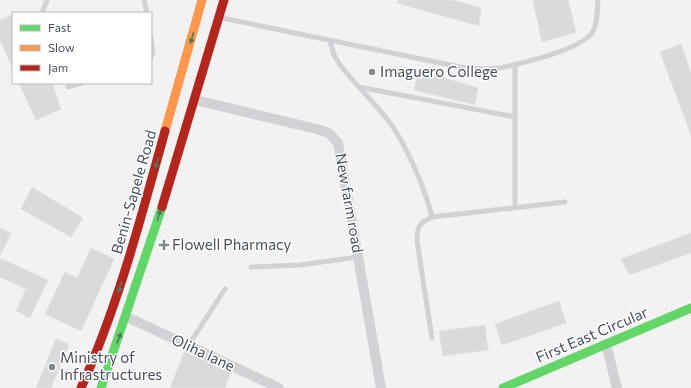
<svg xmlns="http://www.w3.org/2000/svg" width="691" height="388" font-family="Commissioner,sans-serif">
	<style>
		.building { fill: #d9dadc; stroke: #e3e3e5 }
		.lines { fill: none; stroke-linecap: round; stroke-linejoin: round }
		.lane { stroke: #d0d2d6; stroke-width: 5 }
		.street { stroke: #d0d2d6; stroke-width: 10 }
		.fast { stroke: #63d668; stroke-width: 9 }
		.slow { stroke: #ff974d; stroke-width: 9 }
		.jam { stroke: #b3261e; stroke-width: 9 }
		.oneway { fill: #4f7862 }
		.poi-dot { fill: #838993; stroke: #fff; stroke-width: 1.5 }
		.labels { text-anchor: middle; stroke-width: 3; stroke-linejoin: round; paint-order: stroke }
		.poi-label { font-size: 15px; fill: #475060; stroke: #fff; text-anchor: start }
		.street-label { font-size: 15px; fill: #475060; stroke: #fff }
	</style>
	<rect width="100%" height="100%" fill="#f2f2f2"/>
	<!-- building -->
	<g class="building">
		<path d="M399,0H453L481,8L479,26L397,3Z"/>
		<path d="M533,0H568L576,32L542,42Z"/>
		<path d="M13,14V69L0,40V20Z"/>
		<path d="M681,44L691,72V135L660,52Z"/>
		<path d="M419,70L478,88L475,105L414,90Z"/>
		<path d="M19,83H58L53,85L61,109L36,120Z"/>
		<path d="M32,187L83,218L71,237L21,209Z"/>
		<path d="M0,228L11,233L0,256Z"/>
		<path d="M691,233V253L629,275L621,259Z"/>
		<path d="M91,248L114,259L81,331L45,314L65,272L77,278Z"/>
		<path d="M0,258L48,280L30,318L16,311L26,289L0,277Z"/>
		<path d="M559,301L566,323L502,345L495,324Z"/>
		<path d="M485,325L488,350L443,356L439,331Z"/>
		<path d="M56,339L68,344V347L51,388H36Z"/>
		<path d="M185,350L232,370L225,388H170Z"/>
	</g>
	<g class="lines">
		<!-- lane -->
		<g class="lane">
			<path d="M144,0L147,13"/>
			<path d="M42,13L47,0"/>
			<path d="M222,18L465,68C479,69 492,70 505,67C526,62 579,50 592,33C598,24 597,10 598,0"/>
			<path d="M151,38L153,52L151,57"/>
			<path d="M330,41L334,55L340,65C355,84 372,100 387,119C404,140 426,190 432,217"/>
			<path d="M68,87L82,83"/>
			<path d="M359,87L515,117"/>
			<path d="M515,207V64"/>
			<path d="M251,267L300,265L358,257"/>
			<path d="M432,338L417,241C417,227 419,223 432,217L565,202"/>
			<path d="M188,346L225,289"/>
		</g>
		<!-- street -->
		<g class="street">
			<path d="M195,100L317,129L329,133L338,143L381,388"/>
			<path d="M127,317L279,388"/>
			<path d="M606,344L617,388"/>
		</g>
		<!-- fast -->
		<g class="fast">
			<path d="M101,388L162,207"/>
			<path d="M503,388L691,308"/>
		</g>
		<!-- slow -->
		<path class="slow" d="M165,131L202,0"/>
		<!-- jam -->
		<g class="jam">
			<path d="M162,207L224,0"/>
			<path d="M81,388C118,306 141,218 165,131"/>
		</g>
	</g>
	<!-- one-way arrows -->
	<defs><path id="oneway-solid" d="M-6-.8H1V-3.2L6.5 0L1 3.2V.8H-6Z"/></defs>
	<g class="oneway">
		<use href="#oneway-solid" transform="translate(192 38) rotate(105)"/>
		<use href="#oneway-solid" transform="translate(157 163) rotate(106)"/>
		<use href="#oneway-solid" transform="translate(159 215) rotate(-73)"/>
		<use href="#oneway-solid" transform="translate(120 287) rotate(108)"/>
		<use href="#oneway-solid" transform="translate(119 338) rotate(-70)"/>
	</g>
	<!-- markers -->
	<g class="poi-dot">
		<circle cx="372" cy="72" r="4"/>
		<path d="M162 239h4v4h4v4h-4v4h-4v-4h-4v-4h4z"/>
		<circle cx="52" cy="367" r="4"/>
	</g>
	<g class="labels">
		<!-- poi labels -->
		<g class="poi-label">
			<text x="380" y="77">Imaguero College</text>
			<text x="172" y="250">Flowell Pharmacy</text>
			<text x="60" y="363">Ministry of<tspan x="60" dy="17">Infrastructures</tspan></text>
		</g>
		<!-- street labels -->
		<g class="street-label">
			<text transform="translate(134 192) rotate(-74)" y="5">Benin-Sapele Road</text>
			<text transform="translate(349 203) rotate(80)" y="5">New farm road</text>
			<text transform="translate(592 335) rotate(-23)" y="5">First East Circular</text>
			<text transform="translate(203 353) rotate(25)" y="5">Oliha lane</text>
		</g>
	</g>
	<!-- legend -->
	<rect x="12" y="12" width="140" height="72" fill="#ffffff" stroke="#b5b9bf"/>
	<rect x="20" y="25" width="20" height="6" fill="#63d668" stroke="#b5b9bf"/>
	<text x="48" y="32" font-size="12" fill="#475060">Fast</text>
	<rect x="20" y="45" width="20" height="6" fill="#ff974d" stroke="#b5b9bf"/>
	<text x="48" y="52" font-size="12" fill="#475060">Slow</text>
	<rect x="20" y="65" width="20" height="6" fill="#b3261e" stroke="#b5b9bf"/>
	<text x="48" y="72" font-size="12" fill="#475060">Jam</text>
</svg>
